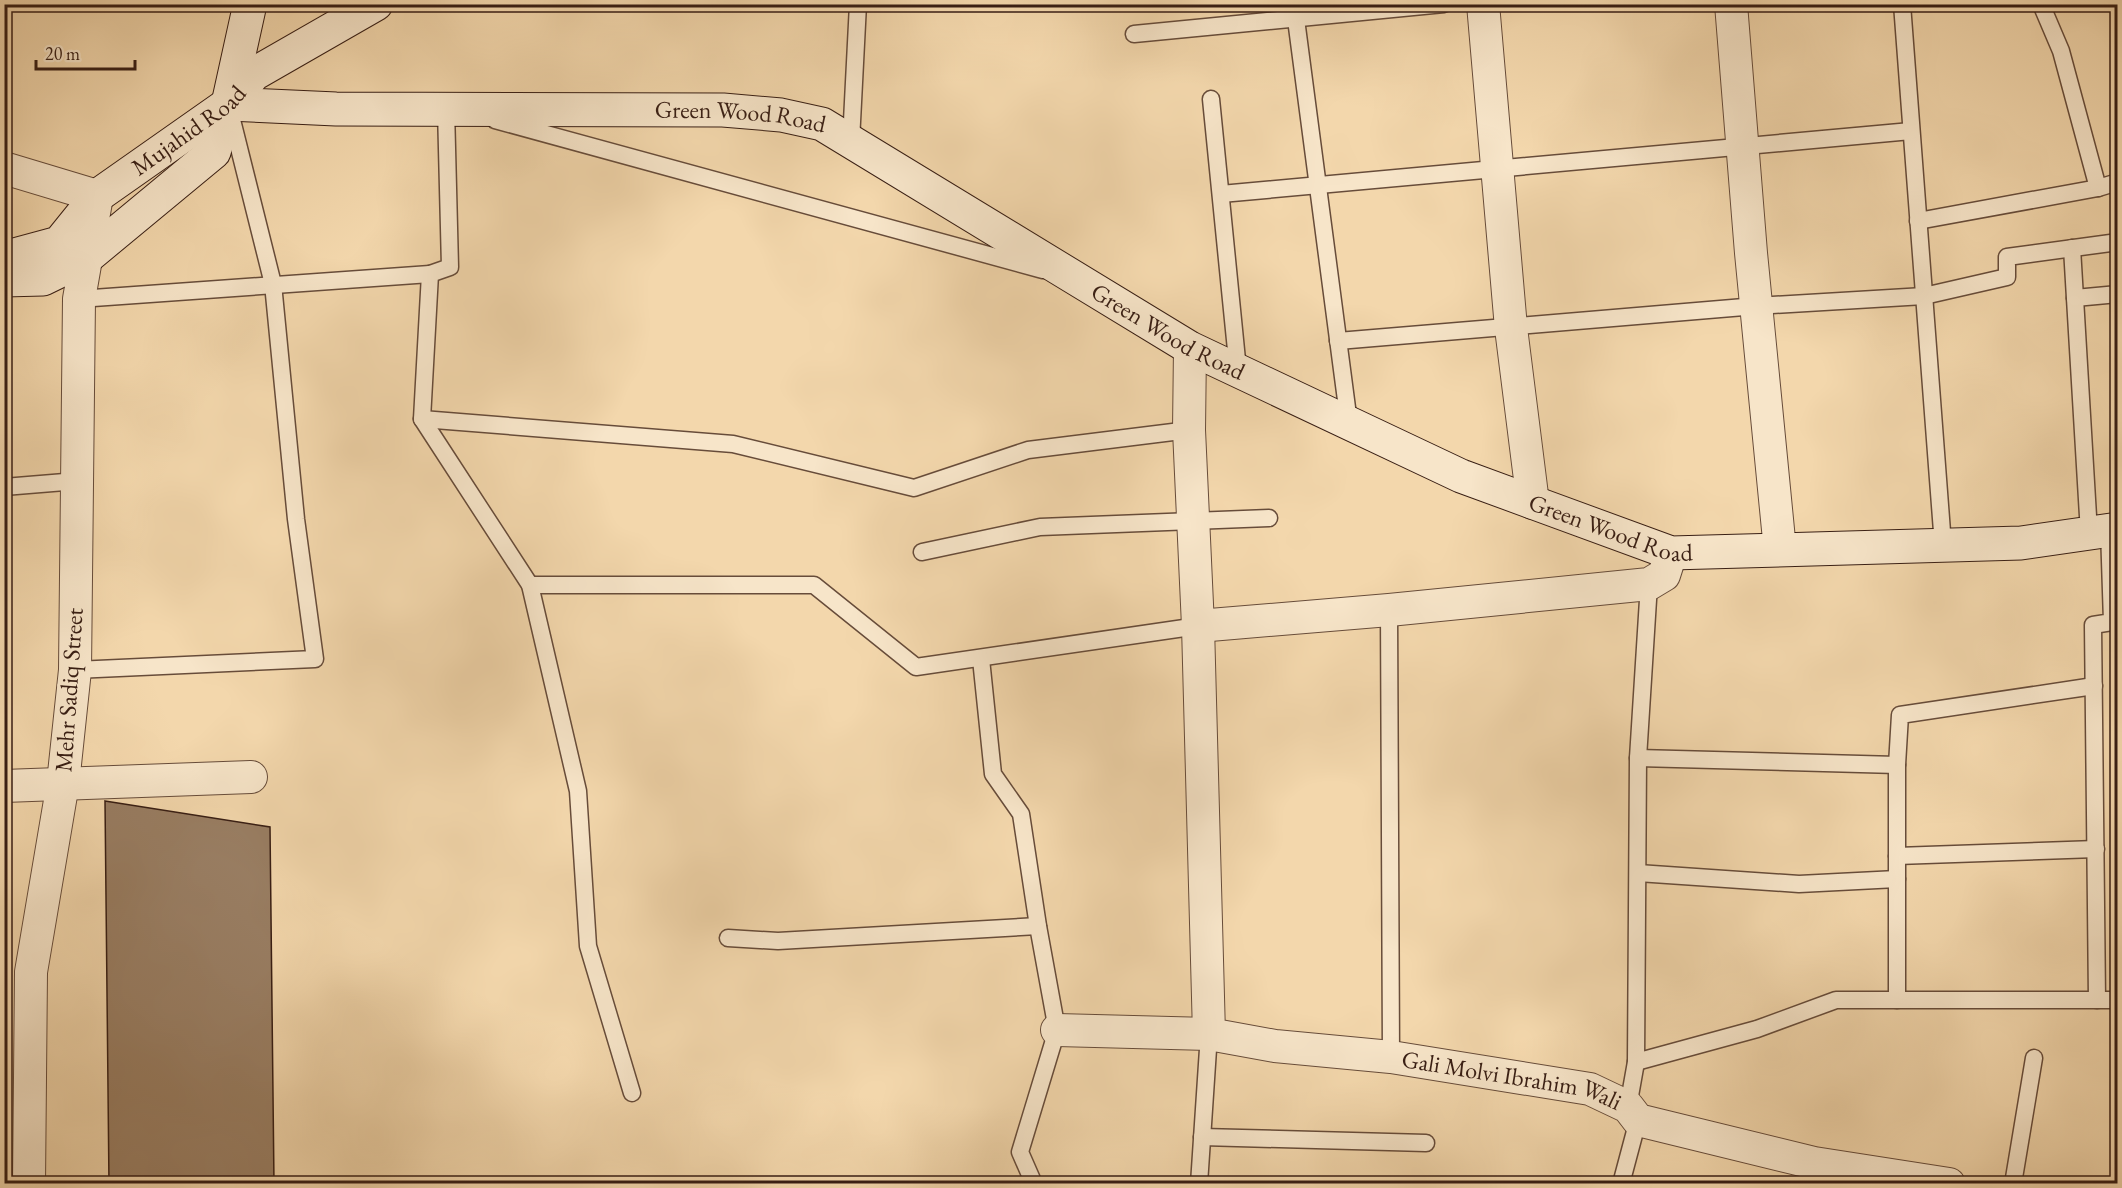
<svg xmlns="http://www.w3.org/2000/svg" width="2122" height="1188" font-family="'EB Garamond',serif">
	<style>
		.building { fill: #997e63; stroke: #381e14; stroke-width: 1.5 }
		.lines { fill: none; stroke-linecap: round; stroke-linejoin: round }
		.lane-casing { stroke: #674c3a; stroke-width: 19 }
		.street-casing { stroke: #674c3a; stroke-width: 34 }
		.secondary-casing { stroke: #381e14; stroke-width: 35 }
		.lane { stroke: #f7e5c9; stroke-width: 16 }
		.street { stroke: #f7e5c9; stroke-width: 32 }
		.secondary { stroke: #f7e5c9; stroke-width: 33 }
		.labels { text-anchor: middle; stroke-width: 6; stroke-linejoin: round; paint-order: stroke }
		.street-label { font-size: 24px; fill: #381e14; stroke: #f7e5c9 }
	</style>
	<rect width="100%" height="100%" fill="#f3d7ac"/>
	<filter id="stains"><feTurbulence type="fractalNoise" baseFrequency=".00333" numOctaves="4"/><feColorMatrix values="0 0 0 0 .2 0 0 0 0 .09 0 0 0 0 .02 0 0 0 .5 -.17"/></filter>
	<radialGradient id="worn" r=".72"><stop offset=".6" stop-color="#630" stop-opacity="0"/><stop offset="1" stop-color="#630" stop-opacity=".3"/></radialGradient>
	<!-- building -->
	<path class="building" d="M105,801L270,827L274,1184H109Z"/>
	<g class="lines">
		<defs>
			<g id="lane">
				<path d="M1294,4L1349,423"/>
				<path d="M1902,4L1943,545"/>
				<path d="M2041,4L2061,51L2098,188"/>
				<path d="M1134,34L1444,4"/>
				<path d="M1211,99L1238,370"/>
				<path d="M446,109L450,267L430,274L422,419L530,585L578,791L588,946L632,1093"/>
				<path d="M495,120L1043,270"/>
				<path d="M851,141L858,4"/>
				<path d="M1221,194L1911,131"/>
				<path d="M1918,221L2098,188L2118,182"/>
				<path d="M2072,248L2089,533"/>
				<path d="M2075,298L2118,294"/>
				<path d="M79,299L430,274"/>
				<path d="M1338,341L1756,306L1924,296L2007,277V257L2118,242"/>
				<path d="M422,419L733,444L914,488L1028,450L1189,430"/>
				<path d="M4,487L77,481"/>
				<path d="M922,552L1040,527L1269,518"/>
				<path d="M530,585H814L916,667L1198,626"/>
				<path d="M1389,610L1391,1057"/>
				<path d="M981,659L993,774L1021,814L1038,926L1057,1030L1020,1152L1034,1184"/>
				<path d="M75,670L315,659L296,519L273,284L231,116"/>
				<path d="M1638,758L1897,765"/>
				<path d="M1897,856L2096,849"/>
				<path d="M1638,873L1799,884L1897,879"/>
				<path d="M728,938L778,941L1038,926"/>
				<path d="M1897,1000V765L1900,715L2094,686"/>
				<path d="M2097,1000L2093,625L2112,622L2109,530"/>
				<path d="M1636,1062L1757,1029L1836,1000H2118"/>
				<path d="M1628,1107L1636,1062L1638,758L1649,584"/>
				<path d="M1202,1137L1426,1143"/>
				<path d="M1199,1184L1209,1034"/>
				<path d="M1621,1184L1638,1120"/>
				<path d="M2013,1184L2034,1058"/>
			</g>
			<g id="street">
				<path d="M1483,4L1511,328L1533,503"/>
				<path d="M1731,4L1751,253L1780,550"/>
				<path d="M4,168L97,196L79,299L75,670L63,783L31,972L29,1184"/>
				<path id="s1" d="M1190,348L1189,430L1198,626L1209,1034L1275,1046L1391,1057L1590,1089L1628,1107L1638,1120L1814,1163L1949,1184"/>
				<path d="M1198,626L1389,610L1649,584L1664,575L1671,553"/>
				<path d="M4,786L251,777"/>
				<path d="M1057,1030L1209,1034"/>
			</g>
			<g id="secondary">
				<path id="s2" d="M228,104L336,109L723,110L781,115L822,124L1190,348L1461,476L1671,553L2021,543L2118,529"/>
				<path id="s3" d="M4,256H11L59,243L97,196L228,104L254,74L376,4"/>
				<path d="M4,280L43,279L86,258L214,152L228,104L250,4"/>
			</g>
		</defs>
		<!-- lane casing -->
		<use href="#lane" class="lane-casing"/>
		<!-- street casing -->
		<use href="#street" class="street-casing"/>
		<!-- secondary casing -->
		<use href="#secondary" class="secondary-casing"/>
		<!-- lane -->
		<use href="#lane" class="lane"/>
		<!-- street -->
		<use href="#street" class="street"/>
		<!-- secondary -->
		<use href="#secondary" class="secondary"/>
	</g>
	<g class="labels">
		<!-- street labels -->
		<g class="street-label">
			<text dy="8" stroke="none"><textPath href="#s2" startOffset="513">Green Wood Road</textPath></text>
			<text dy="8" stroke="none"><textPath href="#s3" startOffset="230">Mujahid Road</textPath></text>
			<text dy="8" stroke="none"><textPath href="#s2" startOffset="999">Green Wood Road</textPath></text>
			<text dy="8" stroke="none"><textPath href="#s2" startOffset="1485">Green Wood Road</textPath></text>
			<text transform="translate(69 690) rotate(-86)" y="8">Mehr Sadiq Street</text>
			<text dy="8" stroke="none"><textPath href="#s1" startOffset="993">Gali Molvi Ibrahim Wali</textPath></text>
		</g>
	</g>
	<!-- margin -->
	<rect width="2122" height="1188" fill="none" stroke="#f3d7ac" stroke-width="24"/>
	<rect x="6" y="6" width="2110" height="1176" fill="none" stroke="#381e14" stroke-width="3"/>
	<rect x="12" y="12" width="2098" height="1164" fill="none" stroke="#381e14" stroke-width="1.5"/>
	<!-- scale -->
	<path d="M36 60v9h99v-9" fill="none" stroke="#381e14" stroke-width="3"/>
	<text x="45" y="60" font-size="18" fill="#381e14" stroke="#f7e5c9" stroke-width="4.5" paint-order="stroke">20 m</text>
	<rect width="100%" height="100%" filter="url(#stains)"/>
	<rect width="100%" height="100%" fill="url(#worn)"/>
</svg>
